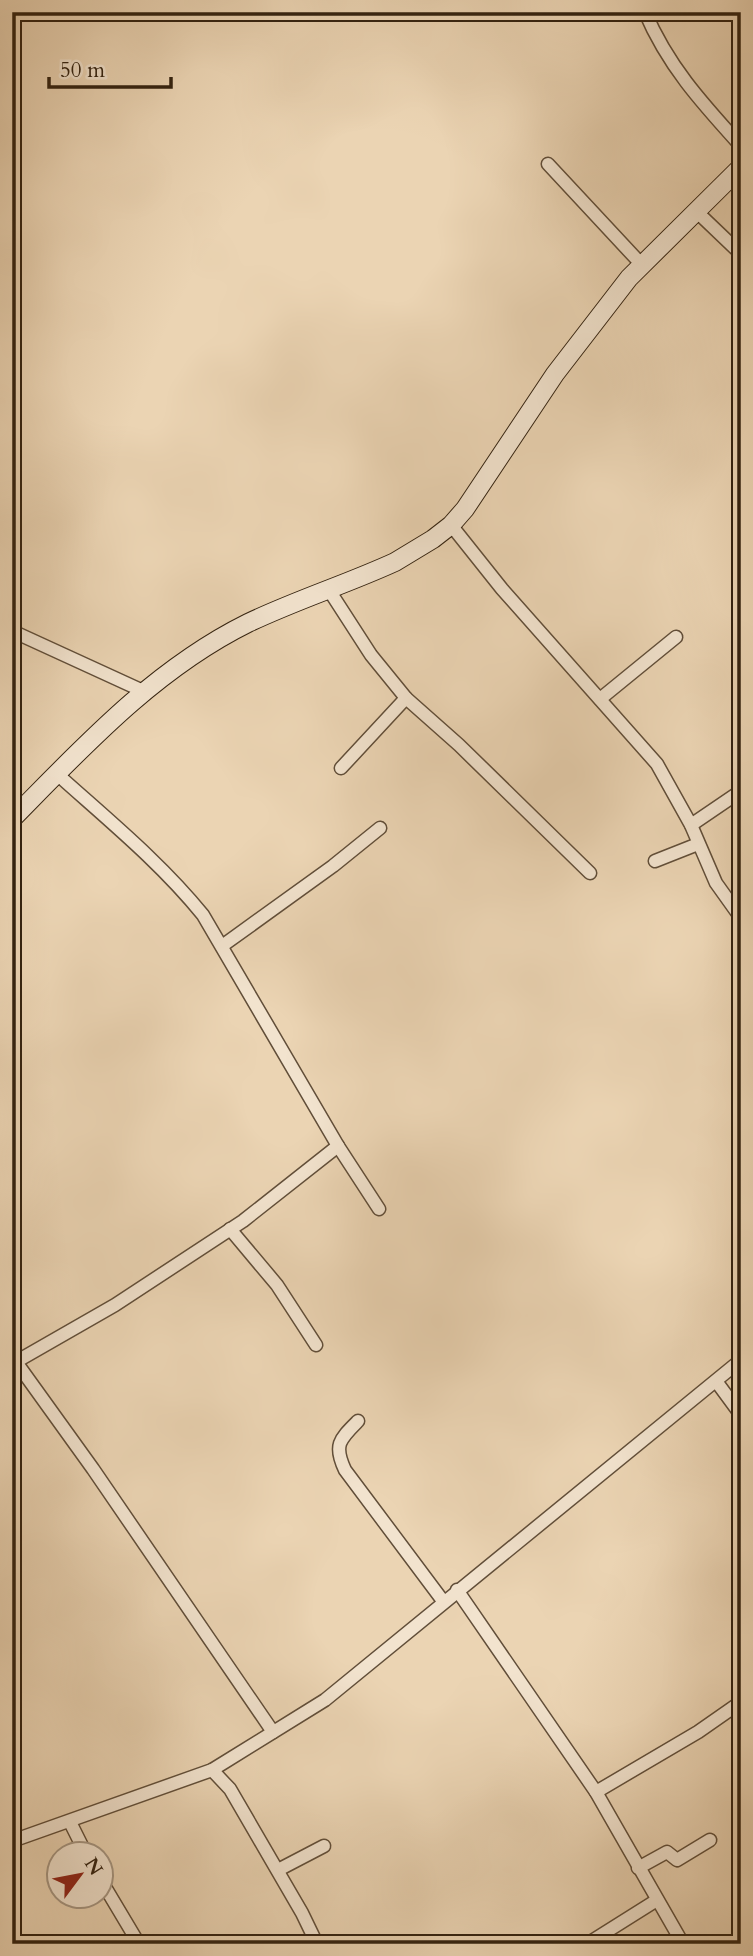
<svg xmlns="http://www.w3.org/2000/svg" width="753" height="1956" font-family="Cardo,serif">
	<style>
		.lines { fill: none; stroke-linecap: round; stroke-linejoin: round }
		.street-casing { stroke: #614e39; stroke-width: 15 }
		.secondary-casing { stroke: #332210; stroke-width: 20 }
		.street { stroke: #f2e3ce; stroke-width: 12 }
		.secondary { stroke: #f2e3ce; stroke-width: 18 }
	</style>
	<rect width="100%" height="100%" fill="#ebd4b3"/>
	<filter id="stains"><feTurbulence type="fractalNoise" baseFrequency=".00286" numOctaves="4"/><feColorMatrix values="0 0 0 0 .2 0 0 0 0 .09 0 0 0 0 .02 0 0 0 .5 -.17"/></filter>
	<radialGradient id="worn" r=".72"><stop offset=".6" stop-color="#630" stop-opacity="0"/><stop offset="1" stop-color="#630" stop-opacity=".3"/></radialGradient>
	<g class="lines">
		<defs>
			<g id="street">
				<path d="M645,12C668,66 702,103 741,146"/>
				<path d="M548,164L642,265"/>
				<path d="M696,211L741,254"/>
				<path d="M451,525L502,589L657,764L691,825L716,883L741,918"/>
				<path d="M329,590L371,655L406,698L459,745L590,873"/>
				<path d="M12,631L143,691"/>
				<path d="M600,699L676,637"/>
				<path d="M341,768L406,698"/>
				<path d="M57,774C107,819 160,862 203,915L338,1146L379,1209"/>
				<path d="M691,825L741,791"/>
				<path d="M655,861L698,844"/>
				<path d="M222,946L333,866L380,828"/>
				<path d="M230,1229L277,1285L316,1345"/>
				<path d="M16,1362L93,1469L273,1732"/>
				<path d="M12,1364L115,1305L243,1221L338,1146"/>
				<path d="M716,1381L741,1415"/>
				<path d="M358,1421C340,1439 333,1445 345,1470L443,1601"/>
				<path d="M457,1590L596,1792L683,1944"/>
				<path d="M212,1770L230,1789L302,1913L317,1944"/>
				<path d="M596,1792L698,1732L741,1702"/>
				<path d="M70,1822L86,1854"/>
				<path d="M12,1841L212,1770L325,1700L741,1360"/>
				<path d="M638,1868L667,1852L677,1860L710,1840"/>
				<path d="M278,1870L324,1846"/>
				<path d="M102,1882L139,1944"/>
				<path d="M587,1944L657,1900"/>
			</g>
			<path id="secondary" d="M12,819C84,746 155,669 248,623C296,600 347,584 395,562L433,539L451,525L465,509L555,374L629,278L741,167"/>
		</defs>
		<!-- street casing -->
		<use href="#street" class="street-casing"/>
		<!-- secondary casing -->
		<use href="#secondary" class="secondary-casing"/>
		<!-- street -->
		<use href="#street" class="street"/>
		<!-- secondary -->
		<use href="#secondary" class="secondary"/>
	</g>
	<!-- margin -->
	<rect width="753" height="1956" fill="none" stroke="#ebd4b3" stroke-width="42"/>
	<rect x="14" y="14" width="725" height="1928" fill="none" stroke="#332210" stroke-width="3.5"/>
	<rect x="21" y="21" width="711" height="1914" fill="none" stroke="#332210" stroke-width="2"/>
	<!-- north arrow -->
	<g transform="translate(80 1875) rotate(58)"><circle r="33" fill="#f2e3ce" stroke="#a69682" stroke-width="2"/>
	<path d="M0-5L12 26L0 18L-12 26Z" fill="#8f2418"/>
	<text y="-10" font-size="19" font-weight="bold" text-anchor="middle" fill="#332210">N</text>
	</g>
	<!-- scale -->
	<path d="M49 77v10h122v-10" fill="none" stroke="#332210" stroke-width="3.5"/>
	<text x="60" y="77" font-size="21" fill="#332210" stroke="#f2e3ce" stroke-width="5" paint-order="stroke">50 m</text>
	<rect width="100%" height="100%" filter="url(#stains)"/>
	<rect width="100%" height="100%" fill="url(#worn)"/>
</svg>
